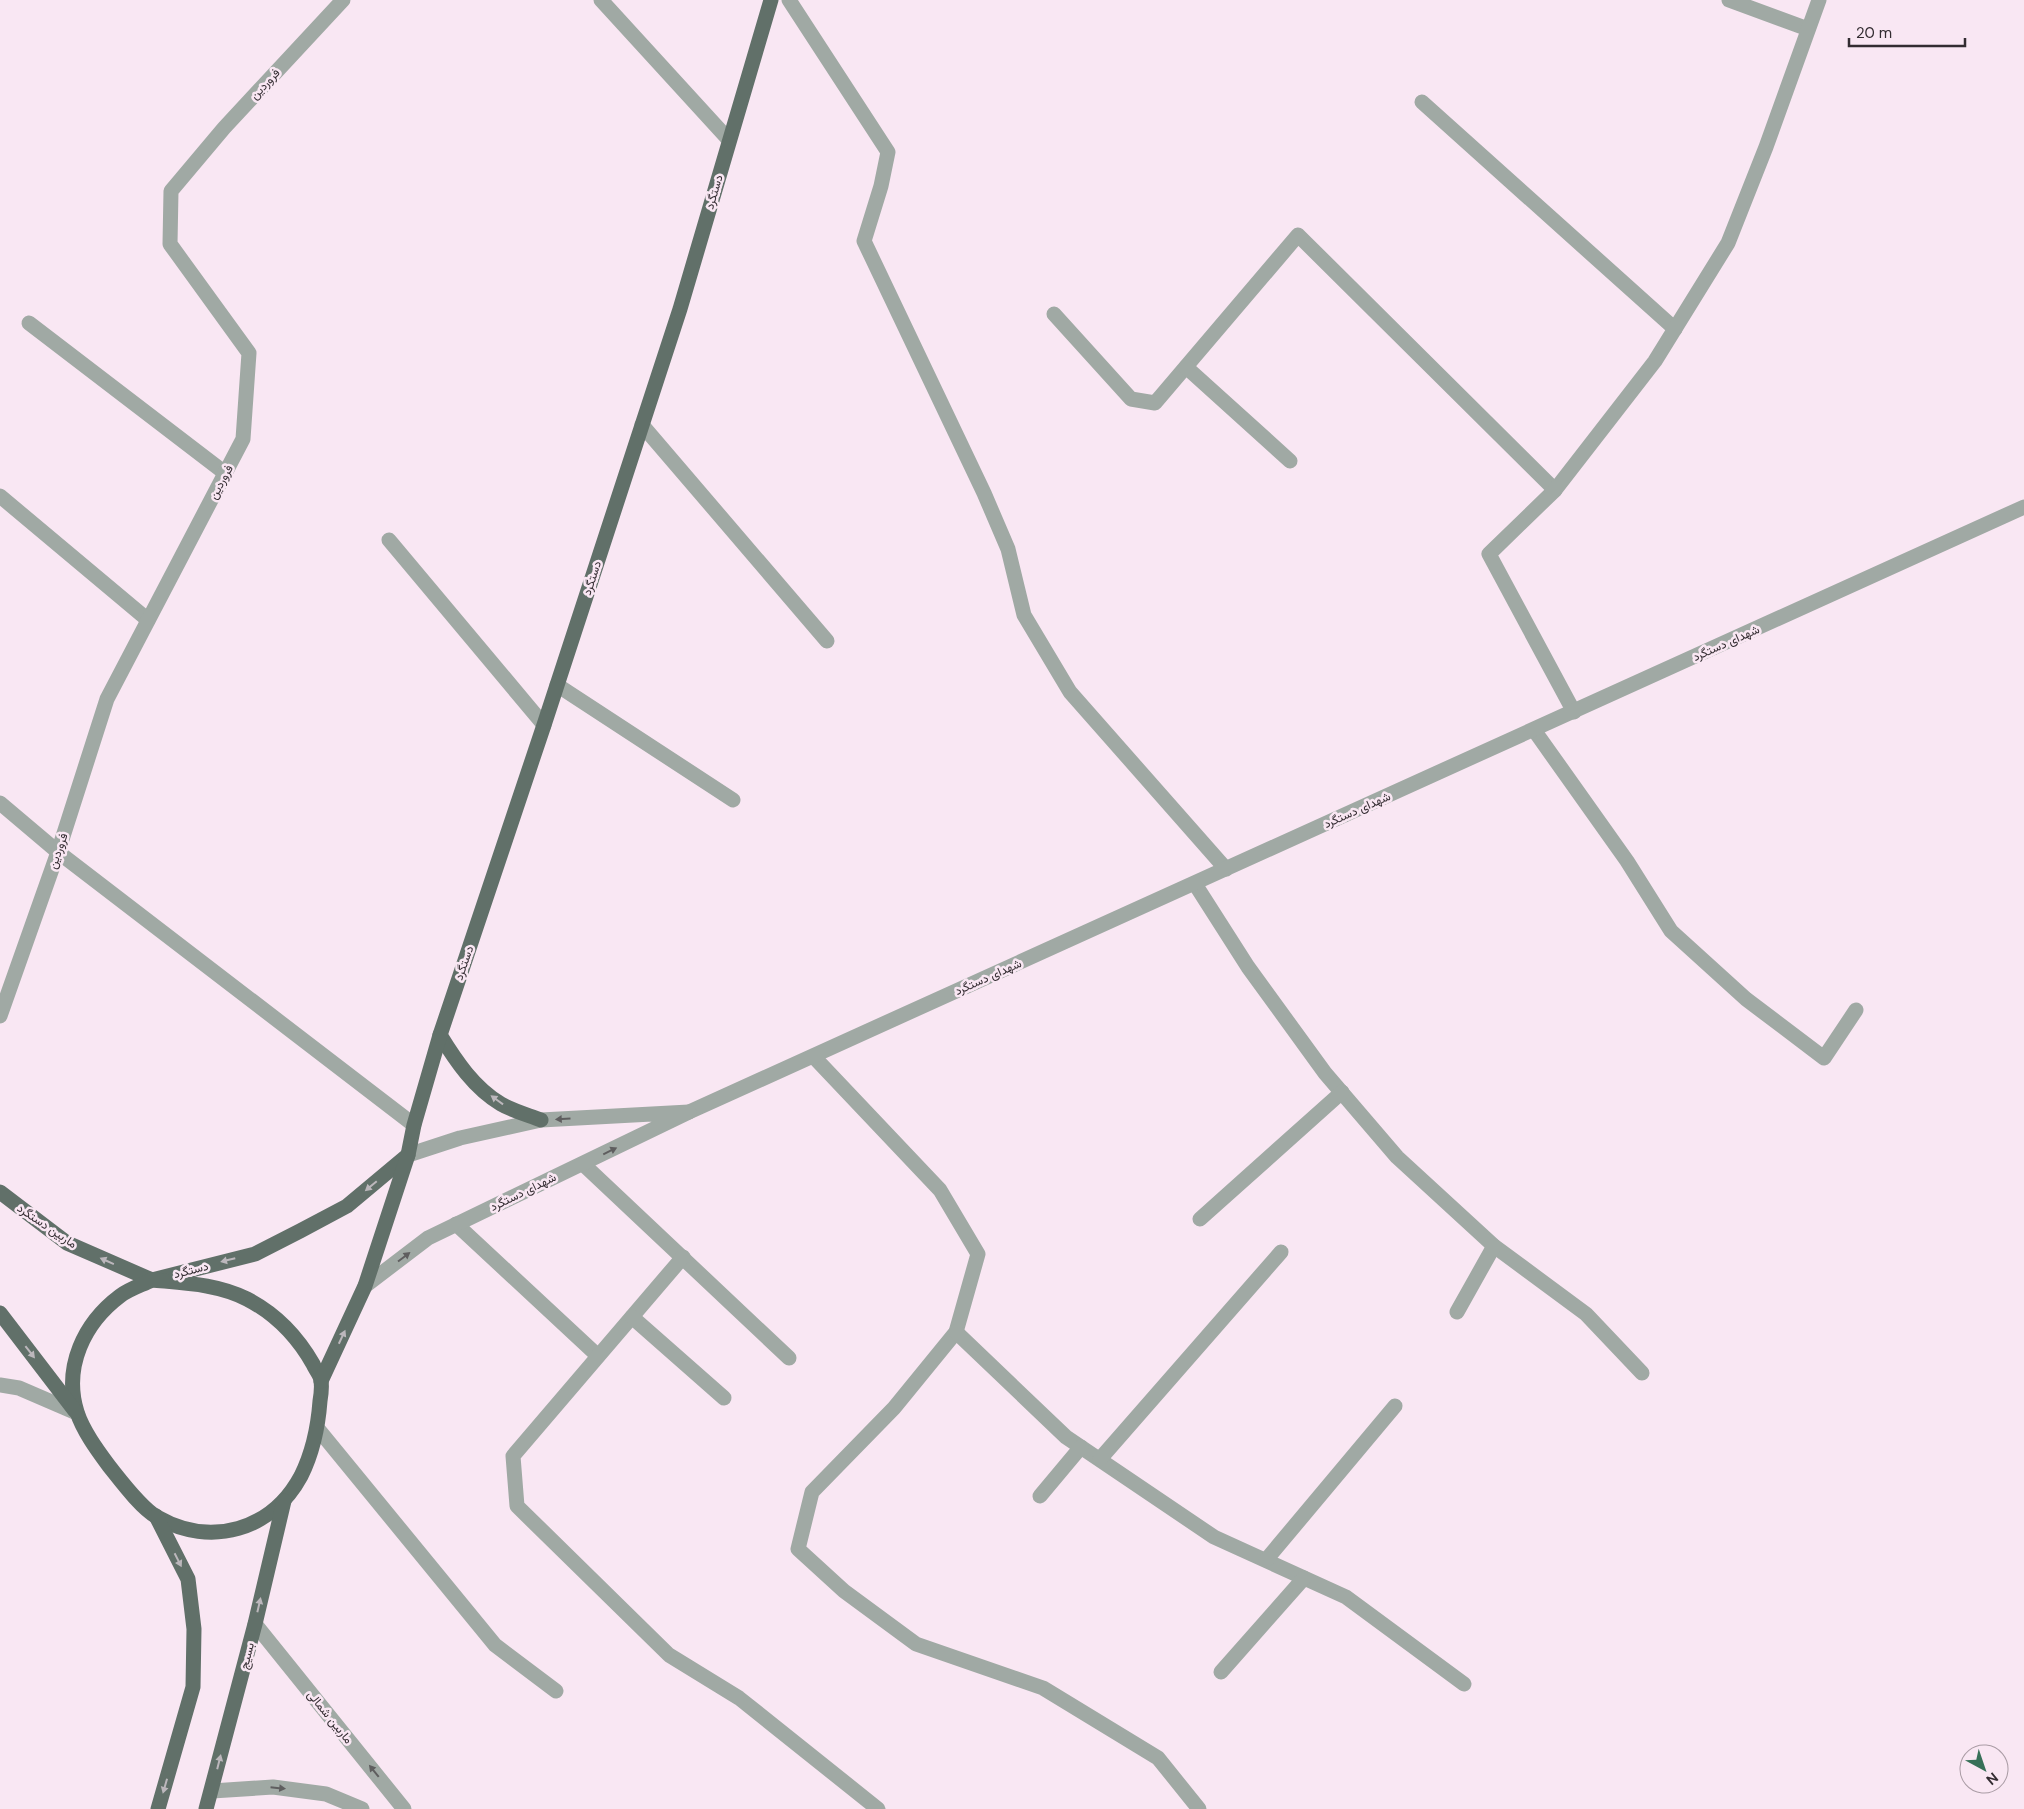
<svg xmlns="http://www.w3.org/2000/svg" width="2024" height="1809" font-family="'DM Sans',Vazirmatn,sans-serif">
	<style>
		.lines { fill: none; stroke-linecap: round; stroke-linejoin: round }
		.minor { stroke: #a0a9a4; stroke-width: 15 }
		.major { stroke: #617069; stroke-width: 15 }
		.oneway { fill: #bcb7bc }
		.oneway2 { fill: #5f5e5f }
		.labels { text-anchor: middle; stroke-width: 5; stroke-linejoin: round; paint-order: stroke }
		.street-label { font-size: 12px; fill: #332c31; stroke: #f9e7f3 }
	</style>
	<rect width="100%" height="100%" fill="#f9e7f3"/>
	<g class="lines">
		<!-- minor -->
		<g class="minor">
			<path d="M601,0L729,140"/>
			<path d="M789,0L888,152L881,186L864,241L984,493L1008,549L1024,615L1070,692L1226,869"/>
			<path d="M1729,0L1808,29"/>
			<path d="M1422,102L1675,329"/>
			<path d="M1054,314L1131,399L1155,403L1298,235L1555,490"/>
			<path d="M29,323L225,473"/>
			<path d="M1186,367L1290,461"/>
			<path d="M642,425L827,641"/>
			<path d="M0,496L148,620"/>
			<path d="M389,540L544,725"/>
			<path d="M557,685L733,800"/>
			<path d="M1574,712L1489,554L1555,490L1655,361L1728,243L1766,147L1819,0"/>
			<path d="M1534,730L1627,861L1671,931L1746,999L1824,1058L1856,1010"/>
			<path d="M0,803L58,852L414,1125"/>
			<path d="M1195,884L1248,967L1325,1073L1397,1157L1494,1246L1586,1314L1642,1373"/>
			<path d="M0,1016L58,852L107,699L243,439L249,353L170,244L171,191L224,128L343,0"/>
			<path d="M814,1057L940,1190L978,1254L956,1332L894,1408L812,1492L798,1549L844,1591L916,1644L1043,1688L1158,1758L1199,1809"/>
			<path d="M689,1112L2024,507"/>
			<path d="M583,1164L789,1358"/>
			<path d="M1200,1219L1342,1092"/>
			<path d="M456,1224L598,1356"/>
			<path d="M683,1257L513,1456L517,1506L669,1655L739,1698L878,1809"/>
			<path d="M365,1286L428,1238L689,1112L541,1120L460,1138L408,1155"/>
			<path d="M1457,1312L1494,1246"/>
			<path d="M632,1317L724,1398"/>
			<path d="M956,1332L1066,1437L1214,1537L1346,1597L1464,1684"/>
			<path d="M0,1385L19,1388L77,1413"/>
			<path d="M318,1429L495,1645L556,1691"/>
			<path d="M1100,1459L1281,1252"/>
			<path d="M1040,1496L1081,1447"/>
			<path d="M1266,1560L1395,1406"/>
			<path d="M255,1624L404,1809"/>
			<path d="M1221,1672L1304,1578"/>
			<path d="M212,1791L273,1787L326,1794L362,1809"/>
		</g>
		<!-- major -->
		<g class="major">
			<path d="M440,1035C456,1061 474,1088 501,1104C513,1111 528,1115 541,1120"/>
			<path d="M0,1192L67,1243L152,1280L255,1254L300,1231L347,1206L408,1155"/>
			<path d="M152,1280C184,1283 218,1284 247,1299C276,1314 297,1336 313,1364C315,1369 321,1376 321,1381C322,1387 321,1395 320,1401C318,1428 313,1452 301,1476C272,1530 211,1548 157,1517C141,1508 121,1481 109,1466C98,1451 83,1431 77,1412C63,1367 84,1323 120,1296C129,1289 142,1285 152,1280Z"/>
			<path d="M0,1313L75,1411"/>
			<path d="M321,1381L365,1286L408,1155L414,1125L440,1035L544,725L680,309L771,0"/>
			<path d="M156,1516L188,1579L194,1629L193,1687L158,1809"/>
			<path d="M206,1809L255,1624L284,1501"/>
		</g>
	</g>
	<!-- one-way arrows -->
	<defs><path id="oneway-solid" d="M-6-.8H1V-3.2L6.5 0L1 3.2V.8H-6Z" transform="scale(1.25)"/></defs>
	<g class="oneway">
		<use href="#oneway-solid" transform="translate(497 1100) rotate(-144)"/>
		<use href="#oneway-solid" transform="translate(371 1186) rotate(140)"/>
		<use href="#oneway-solid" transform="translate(228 1260) rotate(166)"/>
		<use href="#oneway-solid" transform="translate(107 1261) rotate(-156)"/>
		<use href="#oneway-solid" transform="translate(342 1337) rotate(-65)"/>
		<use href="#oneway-solid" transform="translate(30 1352) rotate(52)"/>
		<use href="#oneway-solid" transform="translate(178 1560) rotate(63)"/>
		<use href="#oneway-solid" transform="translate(259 1605) rotate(-77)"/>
		<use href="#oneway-solid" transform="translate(219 1762) rotate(-76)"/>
		<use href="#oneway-solid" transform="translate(165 1786) rotate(106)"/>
	</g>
	<g class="oneway2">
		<use href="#oneway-solid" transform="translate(563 1119) rotate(177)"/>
		<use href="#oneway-solid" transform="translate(610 1151) rotate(-26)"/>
		<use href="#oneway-solid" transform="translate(404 1257) rotate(-37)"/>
		<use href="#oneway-solid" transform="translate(374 1771) rotate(-129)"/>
		<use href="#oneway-solid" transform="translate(278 1788) rotate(6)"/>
	</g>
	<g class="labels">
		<!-- street labels -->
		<g class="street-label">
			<text transform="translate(265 84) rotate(-47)" y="4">فروردین</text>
			<text transform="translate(714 192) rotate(-74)" y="4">دستگرد</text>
			<text transform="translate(221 482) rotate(-62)" y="4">فروردین</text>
			<text transform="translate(592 578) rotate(-72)" y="4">دستگرد</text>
			<text transform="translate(1726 643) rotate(-24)" y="4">شهدای دستگرد</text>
			<text transform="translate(1357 810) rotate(-24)" y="4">شهدای دستگرد</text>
			<text transform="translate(58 851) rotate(-71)" y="4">فروردین</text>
			<text transform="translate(464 963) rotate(-71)" y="4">دستگرد</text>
			<text transform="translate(988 977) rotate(-24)" y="4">شهدای دستگرد</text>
			<text transform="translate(523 1192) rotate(-26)" y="4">شهدای دستگرد</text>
			<text transform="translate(47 1226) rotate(34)" y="4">ماربین دستگرد</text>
			<text transform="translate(191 1270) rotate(-14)" y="4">دستگرد</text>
			<text transform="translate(247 1656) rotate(-76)" y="4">بسیج</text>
			<text transform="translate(330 1717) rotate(51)" y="4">ماربین شمالی</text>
		</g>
	</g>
	<!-- north arrow -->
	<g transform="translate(1984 1769) rotate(140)"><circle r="24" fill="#f9e7f3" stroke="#aa9ca5"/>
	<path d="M0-4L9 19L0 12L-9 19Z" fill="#377058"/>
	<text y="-8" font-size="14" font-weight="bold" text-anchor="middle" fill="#332c31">N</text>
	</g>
	<!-- scale -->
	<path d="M1849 38v8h116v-8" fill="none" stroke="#332c31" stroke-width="2.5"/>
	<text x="1856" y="38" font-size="15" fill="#332c31" stroke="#f9e7f3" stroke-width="4" paint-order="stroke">20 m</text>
</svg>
